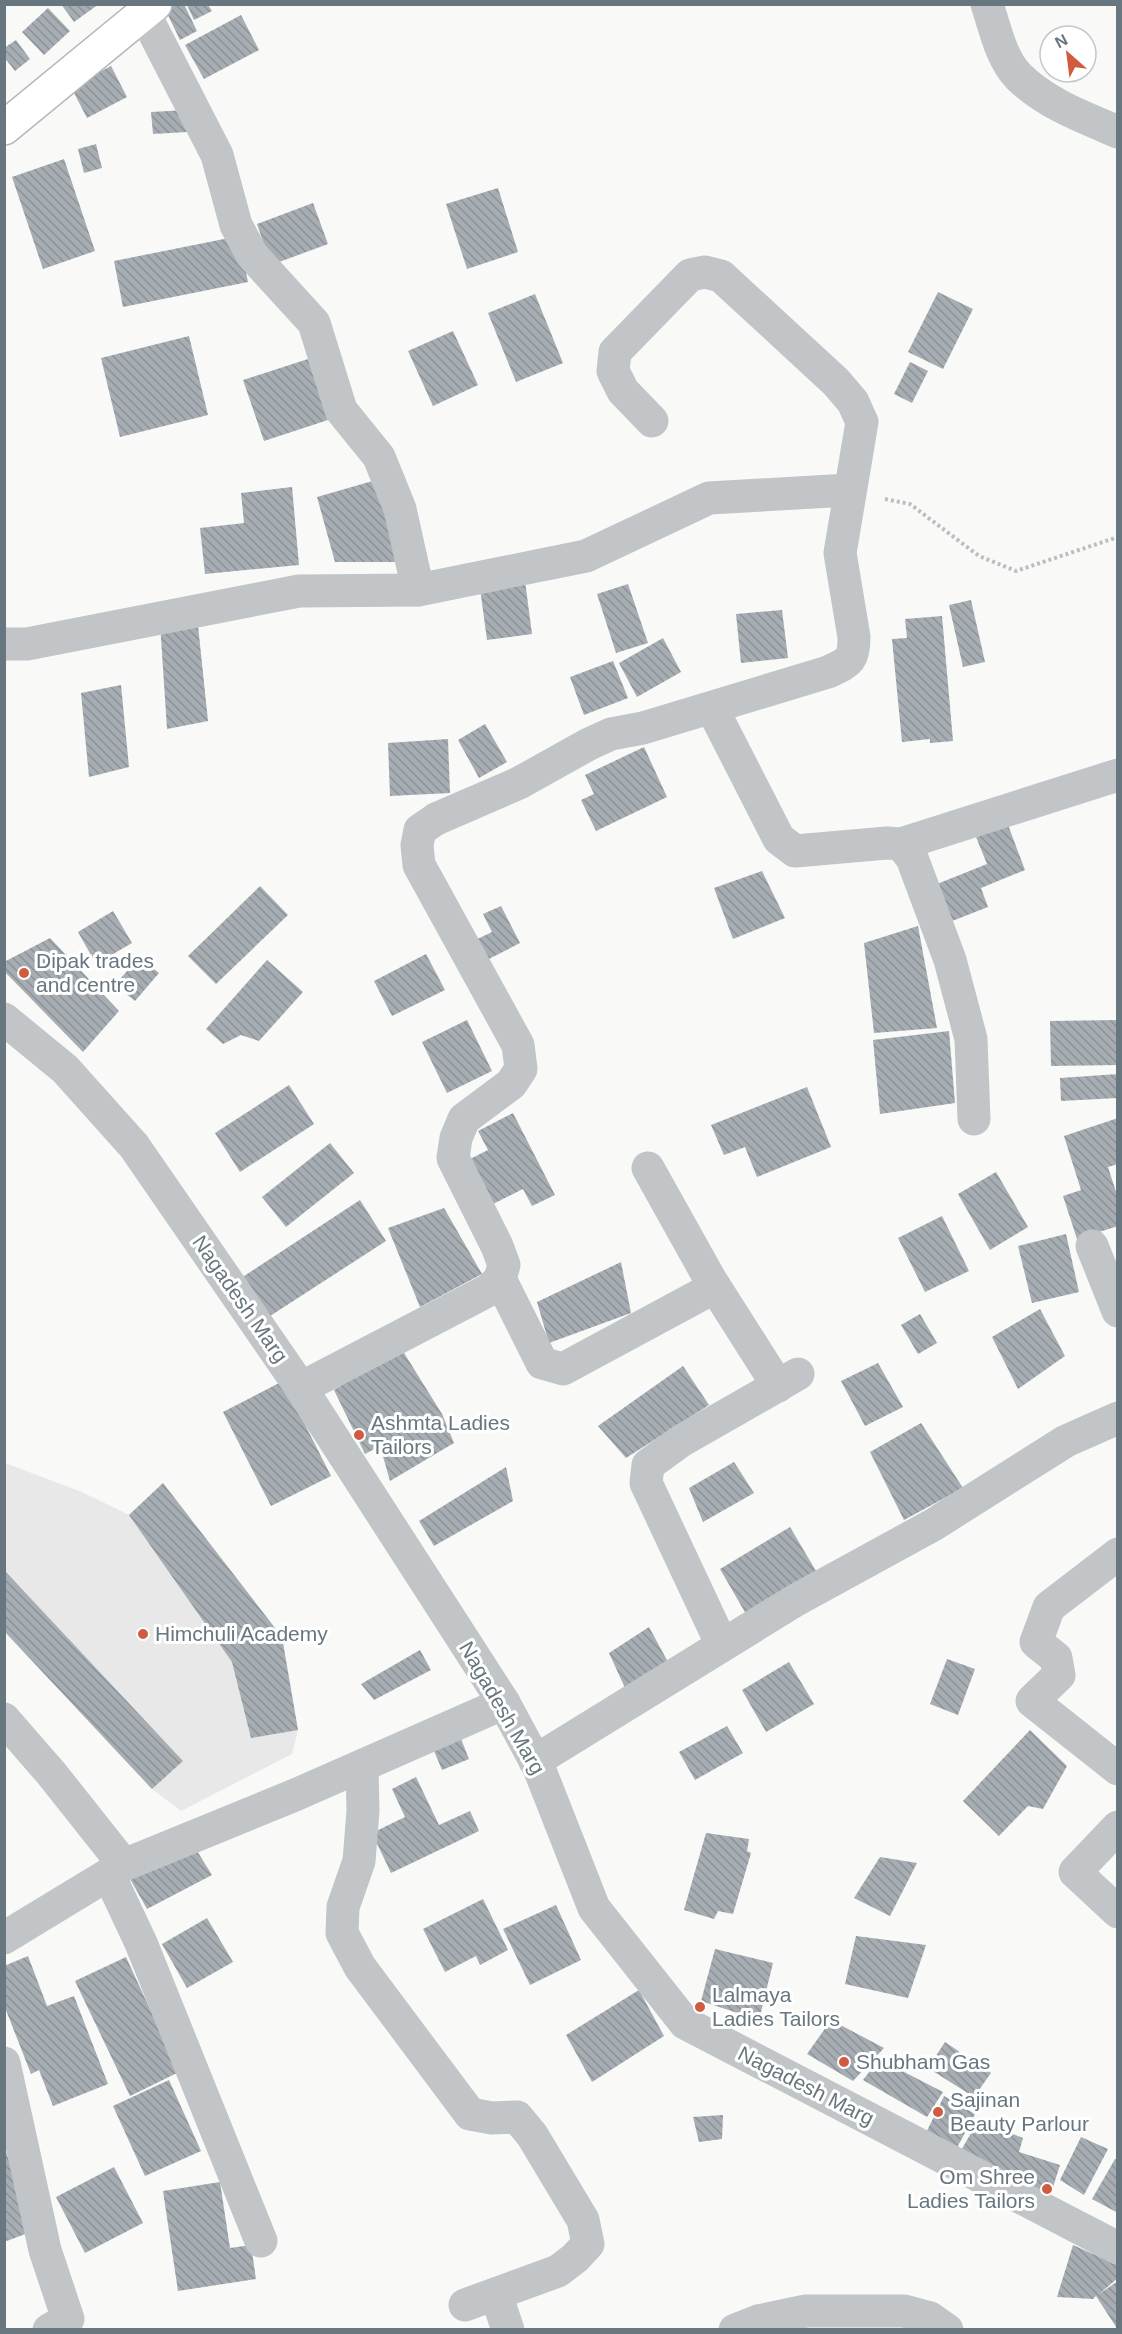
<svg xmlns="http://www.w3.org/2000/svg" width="1122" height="2334" font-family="Arial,sans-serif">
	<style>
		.built { fill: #e7e8e7 }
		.building { fill: url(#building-back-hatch) }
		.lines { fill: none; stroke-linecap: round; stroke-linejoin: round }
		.primary-casing { stroke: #b5b9bc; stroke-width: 36 }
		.path { stroke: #bbbec0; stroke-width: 4; stroke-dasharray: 3 3; stroke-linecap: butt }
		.minor { stroke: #c1c5c8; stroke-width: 33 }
		.primary { stroke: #fff; stroke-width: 33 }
		.poi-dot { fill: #d15b40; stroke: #fff; stroke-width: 2 }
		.labels { text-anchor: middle; stroke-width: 6; stroke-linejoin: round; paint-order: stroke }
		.poi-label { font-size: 21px; fill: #67767f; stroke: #fff; text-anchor: start }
		.street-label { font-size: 21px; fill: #67767f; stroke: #fff }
	</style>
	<defs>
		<pattern id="building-back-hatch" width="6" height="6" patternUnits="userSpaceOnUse" patternTransform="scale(1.5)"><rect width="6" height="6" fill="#a7aeb3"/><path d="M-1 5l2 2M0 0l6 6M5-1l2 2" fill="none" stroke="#8c9297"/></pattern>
	</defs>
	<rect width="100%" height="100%" fill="#f9f9f7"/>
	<!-- built -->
	<path class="built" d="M5,1463L82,1492L129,1515L163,1483L282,1637L298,1730L292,1754L181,1811L152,1789L5,1631Z"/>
	<!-- building -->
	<g class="building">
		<path d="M61,4H99L74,22Z"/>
		<path d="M169,4H184L197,31L180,40L164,7Z"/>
		<path d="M187,5H208L212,11L194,20Z"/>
		<path d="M48,8L70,31L44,55L22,32Z"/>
		<path d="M241,15L259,50L204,79L185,45Z"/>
		<path d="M16,40L30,59L15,71L4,57V48Z"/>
		<path d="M111,66L127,97L87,118L71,87Z"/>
		<path d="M185,110L187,132L153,134L151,112Z"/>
		<path d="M96,144L102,168L84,173L78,149Z"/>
		<path d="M64,159L95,251L43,269L12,177Z"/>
		<path d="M498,188L518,252L467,269L446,204Z"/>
		<path d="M313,203L328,244L271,265L257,224Z"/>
		<path d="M239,236L248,282L123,307L114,261Z"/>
		<path d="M938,292L973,309L943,369L908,352Z"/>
		<path d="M535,294L563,363L516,382L488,313Z"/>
		<path d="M453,331L478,385L433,406L408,351Z"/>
		<path d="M189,336L208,415L120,437L101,358Z"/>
		<path d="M308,359L328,420L264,441L243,380Z"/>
		<path d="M910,362L928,371L912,403L894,394Z"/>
		<path d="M376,480L398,562H335L317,497Z"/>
		<path d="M292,487L299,565L205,574L200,528L244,523L241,493Z"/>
		<path d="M525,581L532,634L487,640L480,588Z"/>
		<path d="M628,584L648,643L616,653L597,594Z"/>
		<path d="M971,600L985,662L963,667L949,605Z"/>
		<path d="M782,610L788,658L741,663L736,614Z"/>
		<path d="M197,616L208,721L167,729L160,623Z"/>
		<path d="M942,616L953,741L930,743V739L902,742L892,639L907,638L905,619Z"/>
		<path d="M663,638L681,672L637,697L619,663Z"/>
		<path d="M613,661L628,698L584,715L570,677Z"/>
		<path d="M121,685L129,767L89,777L81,693Z"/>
		<path d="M485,724L507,762L479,778L458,740Z"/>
		<path d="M448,739L450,793L390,796L388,743Z"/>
		<path d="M644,747L667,797L596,831L581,800L594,794L585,775Z"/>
		<path d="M1008,825L1025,870L981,888L988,907L947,923L932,886L987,864L976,837Z"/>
		<path d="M762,871L785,918L733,939L714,888Z"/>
		<path d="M260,886L288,915L216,984L188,956Z"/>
		<path d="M501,906L520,943L481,963L471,942L492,932L483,914Z"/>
		<path d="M113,911L132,943L96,964L78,932Z"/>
		<path d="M918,926L937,1028L874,1033L864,943Z"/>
		<path d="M50,938L119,1011L83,1052L4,971V962Z"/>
		<path d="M426,954L445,990L392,1016L374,981Z"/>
		<path d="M139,957L159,973L135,1001L115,985Z"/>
		<path d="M267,960L303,992L259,1041L241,1035L223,1044L206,1029Z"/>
		<path d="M467,1020L492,1071L447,1093L422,1042Z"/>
		<path d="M1118,1020V1065L1051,1066L1050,1021Z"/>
		<path d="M949,1031L955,1103L880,1114L873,1040Z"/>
		<path d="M1118,1074V1098L1061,1101L1060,1078Z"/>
		<path d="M289,1085L314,1124L240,1172L215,1133Z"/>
		<path d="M807,1087L831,1147L757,1177L745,1147L724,1155L711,1125Z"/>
		<path d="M513,1113L555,1195L532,1206L523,1189L493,1204L470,1159L488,1150L478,1131Z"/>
		<path d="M1118,1118V1164L1108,1167L1118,1198V1226L1077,1239L1063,1196L1081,1190L1064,1136Z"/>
		<path d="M330,1143L354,1173L286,1227L262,1197Z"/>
		<path d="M996,1172L1028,1227L990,1250L958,1194Z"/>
		<path d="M360,1200L386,1241L267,1318L241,1278Z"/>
		<path d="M444,1208L482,1274L420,1307L388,1228Z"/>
		<path d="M942,1216L969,1271L925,1292L898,1238Z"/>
		<path d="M1066,1234L1079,1292L1032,1303L1018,1246Z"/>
		<path d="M621,1262L631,1313L549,1343L537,1302Z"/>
		<path d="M1040,1309L1065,1356L1018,1389L992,1337Z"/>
		<path d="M920,1314L937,1343L918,1354L901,1325Z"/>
		<path d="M401,1348L442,1414L454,1443L390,1481L380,1446L365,1454L334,1390Z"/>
		<path d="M878,1363L903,1407L865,1426L841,1381Z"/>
		<path d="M683,1366L709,1405L626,1458L598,1426Z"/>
		<path d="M283,1381L331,1476L271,1506L223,1412Z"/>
		<path d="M921,1423L963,1488L904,1520L870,1452Z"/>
		<path d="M734,1462L754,1493L703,1522L689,1488Z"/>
		<path d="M506,1467L513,1501L434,1546L419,1521Z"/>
		<path d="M163,1483L282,1637L298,1730L251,1738L232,1662L129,1515Z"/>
		<path d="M790,1527L816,1571L746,1614L720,1569Z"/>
		<path d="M4,1570L183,1761L152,1789L4,1631Z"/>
		<path d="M649,1627L668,1662L626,1690L609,1653Z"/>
		<path d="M420,1650L431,1670L374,1700L361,1684Z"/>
		<path d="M947,1659L975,1669L958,1715L930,1704Z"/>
		<path d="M789,1662L814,1704L766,1732L742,1690Z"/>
		<path d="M727,1726L743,1753L695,1780L679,1752Z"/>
		<path d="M1030,1730L1067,1766L1043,1809L1028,1806L999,1836L963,1801Z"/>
		<path d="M459,1734L469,1759L442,1770L432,1746Z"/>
		<path d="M416,1777L439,1825L470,1811L479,1831L391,1873L372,1833L405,1817L392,1789Z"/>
		<path d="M706,1833L749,1839L747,1851L751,1853L733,1914L718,1911L714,1919L684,1910Z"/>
		<path d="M192,1843L212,1875L147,1909L129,1877Z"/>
		<path d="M880,1857L917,1863L890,1916L854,1898Z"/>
		<path d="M483,1899L508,1950L480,1965L476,1956L445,1972L423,1929Z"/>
		<path d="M556,1905L581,1960L530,1985L503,1929Z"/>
		<path d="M207,1918L233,1962L187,1988L162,1944Z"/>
		<path d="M856,1936L926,1945L908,1998L845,1984Z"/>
		<path d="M715,1949L773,1963L759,2020L701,2001Z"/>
		<path d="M28,1956L47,2006L74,1996L108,2084L53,2106L39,2070L31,2074L4,2005V1966Z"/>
		<path d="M126,1957L179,2072L130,2096L75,1981Z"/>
		<path d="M639,1990L664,2036L592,2082L566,2035Z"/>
		<path d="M831,2020L884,2048L853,2081L807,2054Z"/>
		<path d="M945,2042L991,2073L974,2097L928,2068Z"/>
		<path d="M879,2059L943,2092L927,2117L863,2080Z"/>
		<path d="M169,2080L201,2151L145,2176L113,2106Z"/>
		<path d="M944,2096L975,2114L952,2157L923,2139Z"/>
		<path d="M723,2115L722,2139L699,2142L693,2117Z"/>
		<path d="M978,2121L1023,2138L1019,2152L1060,2165L1048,2203L956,2159Z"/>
		<path d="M1081,2137L1108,2149L1084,2195L1060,2180Z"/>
		<path d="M4,2147L36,2230L4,2242Z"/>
		<path d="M1115,2159L1118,2160V2213L1092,2199Z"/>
		<path d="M114,2167L143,2223L85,2253L56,2197Z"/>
		<path d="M220,2182L230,2248L251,2245L256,2279L178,2291L163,2191Z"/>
		<path d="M1073,2245L1118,2265V2278L1099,2294L1118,2281V2330L1096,2296L1093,2299L1057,2297Z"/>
	</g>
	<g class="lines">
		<defs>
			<path id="primary" d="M4,128L155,4"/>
		</defs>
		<!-- primary casing -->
		<use href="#primary" class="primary-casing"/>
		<!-- path -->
		<path class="path" d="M885,499L910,504L979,556L1016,571L1118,537"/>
		<!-- minor -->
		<g class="minor">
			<path d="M987,4C995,28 1001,59 1019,77C1047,104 1083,117 1118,132"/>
			<path d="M144,13L217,155L236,225L252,255L314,323L341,410L379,457L400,509L418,590"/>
			<path d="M4,644H27L299,591L418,590L586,556L709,498L849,490"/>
			<path d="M712,708L779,839L795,851L887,843L901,844L912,858L950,960L971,1039L974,1119"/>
			<path d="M901,844L1118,775"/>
			<path d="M4,1019L65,1069L134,1146L301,1388L504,1703L539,1768L594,1908L685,2023L1118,2248"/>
			<path d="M648,1168L710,1279L778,1386"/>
			<path d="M1092,1246L1118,1311"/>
			<path d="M500,1279L542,1363L563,1369L715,1287"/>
			<path d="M301,1388L489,1290L500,1279L504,1265L497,1246L453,1158L456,1138L464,1119L511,1084L521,1069L518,1045L419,865L417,845L420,830L436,819L519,783L589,744L611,734L643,728L828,672C849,662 854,661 854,637L840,553L862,422L853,402L836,382L721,276L705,272L690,275L615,352L613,371L623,391L652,421"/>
			<path d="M1118,1554L1049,1607L1036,1642L1056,1658L1059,1675L1032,1701L1118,1769"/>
			<path d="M722,1645L646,1483L648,1465L681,1441L798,1374"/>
			<path d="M4,1719L51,1773L124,1865"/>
			<path d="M535,1761L796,1600L933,1525L1066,1441L1118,1418"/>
			<path d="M362,1766L363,1811L359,1861L343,1907L342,1933L360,1967L470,2114L492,2118L517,2117L532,2135L583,2220L588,2244L575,2258L558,2271L465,2305"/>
			<path d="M1118,1827L1075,1872L1118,1912"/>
			<path d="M109,1875L141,1943L261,2241"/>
			<path d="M4,1938L124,1865L295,1795L504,1703"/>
			<path d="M4,2063L45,2250L68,2319L49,2330"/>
			<path d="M496,2294L508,2330"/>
			<path d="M735,2330L758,2321L806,2311H904L930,2318L947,2330"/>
		</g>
		<!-- primary -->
		<use href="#primary" class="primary"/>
	</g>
	<!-- markers -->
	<g class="poi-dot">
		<circle cx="24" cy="973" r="6"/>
		<circle cx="359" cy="1435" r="6"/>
		<circle cx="143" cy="1634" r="6"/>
		<circle cx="700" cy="2007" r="6"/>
		<circle cx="844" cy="2062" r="6"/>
		<circle cx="938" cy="2112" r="6"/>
		<circle cx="1047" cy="2189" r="6"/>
	</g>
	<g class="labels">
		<!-- poi labels -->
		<g class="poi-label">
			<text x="36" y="968">Dipak trades<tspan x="36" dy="24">and centre</tspan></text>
			<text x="371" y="1430">Ashmta Ladies<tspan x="371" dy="24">Tailors</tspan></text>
			<text x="155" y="1641">Himchuli Academy</text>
			<text x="712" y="2002">Lalmaya<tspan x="712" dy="24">Ladies Tailors</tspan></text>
			<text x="856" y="2069">Shubham Gas</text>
			<text x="950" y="2107">Sajinan<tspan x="950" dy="24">Beauty Parlour</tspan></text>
			<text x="1035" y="2184" text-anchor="end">Om Shree<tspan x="1035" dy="24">Ladies Tailors</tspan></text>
		</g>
		<!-- street labels -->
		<g class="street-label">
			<text transform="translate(240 1299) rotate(55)" y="7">Nagadesh Marg</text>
			<text transform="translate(502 1708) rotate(60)" y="7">Nagadesh Marg</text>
			<text transform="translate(806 2086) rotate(27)" y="7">Nagadesh Marg</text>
		</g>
	</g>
	<!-- border -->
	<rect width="1122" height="2334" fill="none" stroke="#67767f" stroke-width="12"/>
	<!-- north arrow -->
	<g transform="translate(1068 54) rotate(332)"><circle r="28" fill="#ffffff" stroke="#c2c8cc" stroke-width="1.5"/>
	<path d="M0-4.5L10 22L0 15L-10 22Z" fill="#d15b40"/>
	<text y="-9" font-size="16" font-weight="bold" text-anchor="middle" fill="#67767f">N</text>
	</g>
</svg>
